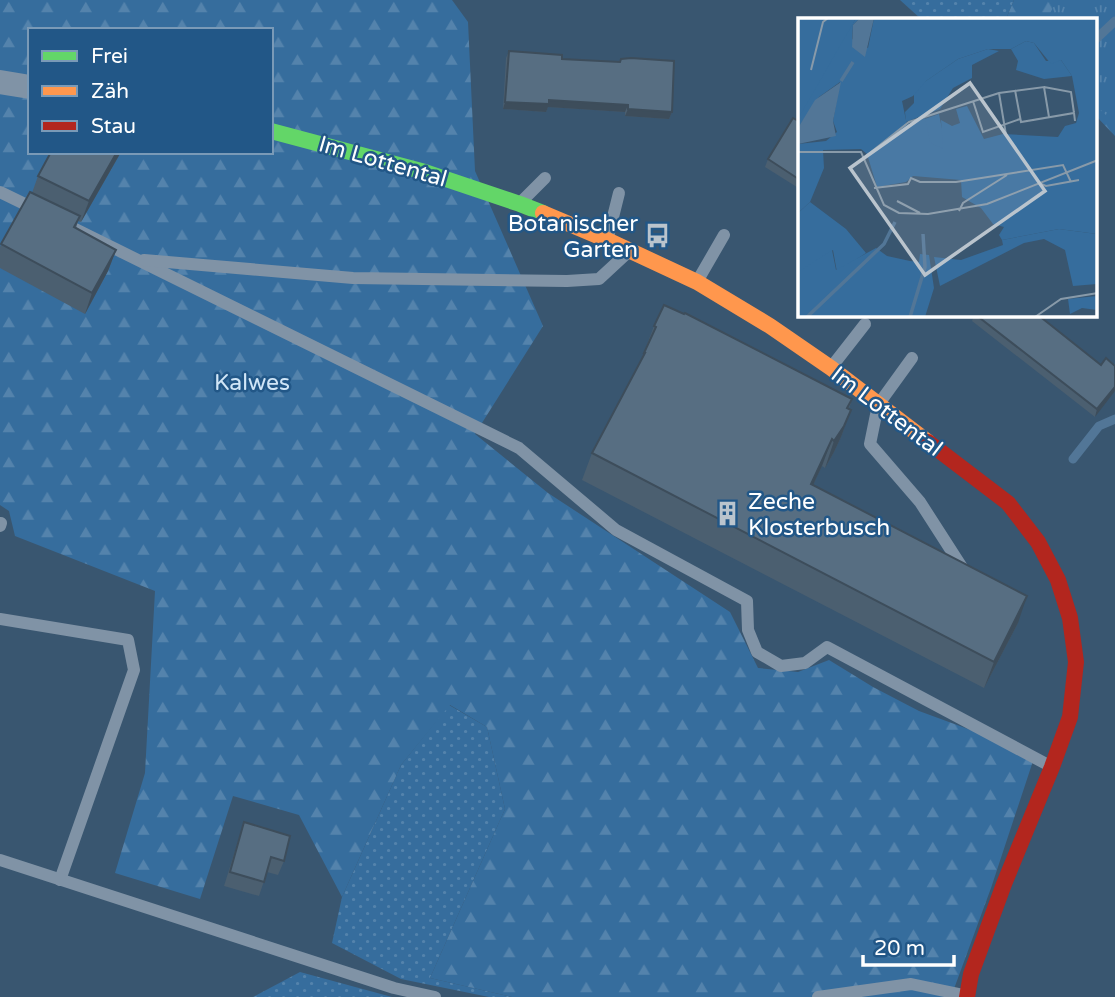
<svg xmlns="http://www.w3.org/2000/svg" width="1115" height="997" font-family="'Varela Round',sans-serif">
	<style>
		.grass { fill: url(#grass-dots) }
		.forest { fill: url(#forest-firs); fill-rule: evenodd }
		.park { fill: url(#park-tufts) }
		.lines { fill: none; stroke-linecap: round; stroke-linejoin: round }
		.stream { stroke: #527697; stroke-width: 9 }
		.lane { stroke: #8093a6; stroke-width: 12 }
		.street { stroke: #8093a6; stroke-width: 24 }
		.fast { stroke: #63d668; stroke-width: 16 }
		.slow { stroke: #ff974d; stroke-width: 16 }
		.jam { stroke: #b3261e; stroke-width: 16 }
		.wall { fill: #4b5f70 }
		.shaded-wall { fill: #3d4d5b }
		.building { fill: #576e82; stroke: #3d4d5b; stroke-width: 2 }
		.labels { text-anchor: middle; stroke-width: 5; stroke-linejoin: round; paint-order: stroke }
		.street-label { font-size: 23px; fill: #fff; stroke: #225787 }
		.poi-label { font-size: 23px; fill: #fff; stroke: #225787; text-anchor: end }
		.park-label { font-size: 23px; fill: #d1e6f7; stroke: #225787 }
		.inset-river { fill: none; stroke: #527697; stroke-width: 3.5 }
		.inset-road { fill: none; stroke: #889aa9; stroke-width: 2 }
		.view { fill: #bac4cd; fill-opacity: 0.15; stroke: #bac4cd; stroke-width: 3.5 }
		.inset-edge { fill: none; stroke: #fff; stroke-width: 3.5 }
	</style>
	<defs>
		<pattern id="grass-dots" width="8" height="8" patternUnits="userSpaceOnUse" patternTransform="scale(1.75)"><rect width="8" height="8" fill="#366d9d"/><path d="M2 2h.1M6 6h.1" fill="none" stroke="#5483ac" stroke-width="1.8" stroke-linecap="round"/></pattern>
		<pattern id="forest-firs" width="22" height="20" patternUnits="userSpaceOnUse" patternTransform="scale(1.75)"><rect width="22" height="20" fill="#366d9d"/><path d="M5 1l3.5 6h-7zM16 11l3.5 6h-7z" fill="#5483ac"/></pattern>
		<pattern id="park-tufts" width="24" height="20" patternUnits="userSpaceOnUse" patternTransform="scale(1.75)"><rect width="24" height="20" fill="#366d9d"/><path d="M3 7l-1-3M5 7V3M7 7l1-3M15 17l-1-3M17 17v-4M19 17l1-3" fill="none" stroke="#5483ac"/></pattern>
	</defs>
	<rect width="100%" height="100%" fill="#395670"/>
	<!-- grass -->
	<g class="grass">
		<path d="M900,0H1014L1006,19H921Z"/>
		<path d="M449,705L487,727L505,809L430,978L512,997H489L401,979L332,943L342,897L401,765Z"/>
		<path d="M300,972L392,997H253Z"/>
	</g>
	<!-- forest -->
	<g class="forest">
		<path d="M0,0H452L468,22L475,171L543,326L475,434L548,493L730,612L758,668L798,672L829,660L873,687L919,711L987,736L1033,761L991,888L951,997H512L430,978L505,809L487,727L450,705L401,765L342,897L299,815L233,796L200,899L115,873L145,773L155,591L15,536L9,511L0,505ZM30,30H271V152H30Z"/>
		<path d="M1014,0H1115V136L1096,116V19H1006Z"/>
	</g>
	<!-- park -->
	<path class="park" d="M1057,0H1115V123L1097,107L1096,108V19H1047Z"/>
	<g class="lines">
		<!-- stream -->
		<g class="stream">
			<path d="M1096,39L1115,21"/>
			<path d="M1073,459L1099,426L1115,419"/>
		</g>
		<!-- lane -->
		<g class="lane">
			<path d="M0,192L37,210"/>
			<path d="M523,200L545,178"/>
			<path d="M75,229L519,448L616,530L747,601L748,630L757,652L781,666L805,663L827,647L1052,767"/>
			<path d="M608,237L619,193"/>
			<path d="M144,260L353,278L567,281L599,279L626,254"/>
			<path d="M698,280L724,235"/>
			<path d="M912,358L878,405L870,444L920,502L965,572"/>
			<path d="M833,365L865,324"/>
			<path d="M0,526L1,523"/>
			<path d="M0,619L128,640L134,670L60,880"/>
			<path d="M0,860L394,988L435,997"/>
			<path d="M818,997L911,984L964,995"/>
		</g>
		<!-- street -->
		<path class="street" d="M0,82L30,87"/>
		<!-- fast -->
		<path class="fast" d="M271,131L425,172L520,204L543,213"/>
		<!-- slow -->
		<path class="slow" d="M543,213L607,240L697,282L770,326L831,368L928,442"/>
		<!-- jam -->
		<path class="jam" d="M928,442L1008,503L1038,542L1058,580L1070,618L1076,662L1070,717L1052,767L1004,884L971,974L967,997"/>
	</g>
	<!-- wall -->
	<g class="wall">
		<path d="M509,51L562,59L620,62L621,59L672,112L669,119L625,116V112L548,107L546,112L503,109L506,58Z"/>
		<path d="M800,122V189L765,167L768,159Z"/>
		<path d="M121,152L81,222L78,221L76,228L116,250L108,271L85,314L0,268V247L1,244L32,193L38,176Z"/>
		<path d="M974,315H1038L1101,365L1115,366L1095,417L972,321Z"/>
		<path d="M654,326L852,399L849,409L851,410L841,437L834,452L825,468L822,466L813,485L1018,623L984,688L582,480L592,453L640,363Z"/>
		<path d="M244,822L284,861L278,875L267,872L259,896L224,886Z"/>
	</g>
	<!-- shaded-wall -->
	<g class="shaded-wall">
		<path d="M549,100L628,105L625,112L548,107L546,112L503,109L505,102Z"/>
		<path d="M628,109L672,112L669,119L625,116Z"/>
		<path d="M117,152H121L81,222L89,201Z"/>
		<path d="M116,250L108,271L85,314L92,293Z"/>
		<path d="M1115,387V391L1095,417L1097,409Z"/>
		<path d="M851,410L841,437L834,452L825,468L834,441Z"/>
		<path d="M832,439L822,466L801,511L811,484Z"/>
		<path d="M1027,596L1018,623L984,688L994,662Z"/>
	</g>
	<!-- building -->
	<g class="building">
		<path d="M509,51L562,55V59L620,62L621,59L631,58L674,61L672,112L628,109V105L549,100V104L505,102Z"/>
		<path d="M793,118L800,122V180L768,159Z"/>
		<path d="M51,152H117L89,201L38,176Z"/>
		<path d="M30,192L80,216L74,227L116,250L92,293L1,244Z"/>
		<path d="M664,305L684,314L685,313L852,399L847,408L851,410L844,426L834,441L832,439L811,484L1027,596L994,662L592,453L645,353H644L656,327L654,326Z"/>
		<path d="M976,315H1038L1101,365L1106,358L1115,366V387L1097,409Z"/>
		<path d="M244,822L290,836L284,861L271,857L264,882L230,872Z"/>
	</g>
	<!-- icons -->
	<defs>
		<symbol id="bus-bare" viewBox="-9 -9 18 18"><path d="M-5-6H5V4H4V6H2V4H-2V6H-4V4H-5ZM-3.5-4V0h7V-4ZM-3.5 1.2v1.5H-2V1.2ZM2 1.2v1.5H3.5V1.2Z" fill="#bac4cd" stroke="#225787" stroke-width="2.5" paint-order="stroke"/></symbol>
		<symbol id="building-bare" viewBox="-9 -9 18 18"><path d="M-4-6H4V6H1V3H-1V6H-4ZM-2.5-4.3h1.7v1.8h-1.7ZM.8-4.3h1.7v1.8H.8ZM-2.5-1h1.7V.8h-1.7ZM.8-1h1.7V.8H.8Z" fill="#bac4cd" stroke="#225787" stroke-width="2.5" paint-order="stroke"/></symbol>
	</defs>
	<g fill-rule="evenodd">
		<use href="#bus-bare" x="640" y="218" width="35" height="35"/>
		<use href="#building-bare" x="710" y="496" width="35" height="35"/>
	</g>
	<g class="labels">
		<!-- street labels -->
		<g class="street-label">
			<text transform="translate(383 161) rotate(16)" y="8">Im Lottental</text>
			<text transform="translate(887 411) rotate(37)" y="8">Im Lottental</text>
		</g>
		<!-- poi labels -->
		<g class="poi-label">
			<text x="638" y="231">Botanischer<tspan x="638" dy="26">Garten</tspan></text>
			<text x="748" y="509" text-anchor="start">Zeche<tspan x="748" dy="26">Klosterbusch</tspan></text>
		</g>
		<!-- park labels -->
		<g class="park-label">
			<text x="252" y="390">Kalwes</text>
		</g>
	</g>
	<!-- overview -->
	<g transform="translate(798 18)">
		<rect width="299" height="299" fill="#395670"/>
		<path d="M0,0H58L15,84L0,103ZM228,23L236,25L248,43L263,42L274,58L246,61L218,52L220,43L213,31ZM190,31L201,33L174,47V60L155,70L142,91L108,104L107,94L116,85V71L160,41ZM141,96L146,121V131H140L109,107ZM12,184L48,211L68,235L39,254L35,232L0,256V195ZM261,211L299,216V266L275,268L267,232L246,221L226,225L142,268L136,239L163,242L205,227L204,222ZM299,278V292L284,290L272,296L270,281Z" fill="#366d9d"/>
		<path d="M58,0H62L55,7L54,21L70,30L76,0H299V216L261,211L204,222L201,217L206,209L195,206L183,190L164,179L163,162L115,158L108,164L79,169L69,136L63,131L25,132L26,150L12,184L0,195V126L28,123L39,114L35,103L42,64L21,79L0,110V101ZM228,23L236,25L253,46L263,42L274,58L281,95L278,105L267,108L260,119L205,116L186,121L169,88L158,91L162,105L154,108L143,102L145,131L132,124L127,100L109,107L104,83L115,78L128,63L160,41L190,31H213Z" fill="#366d9d" fill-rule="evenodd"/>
		<path d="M78,230L89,238L112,243L121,244L122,236L131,237L136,270L127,299H0V254L34,232L38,252Z" fill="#366d9d"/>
		<path d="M62,0H76L67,39L54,29L55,7ZM43,64L35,103L38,118L0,126V110L17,82Z" fill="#527697"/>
		<path class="inset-river" d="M43,63L55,44M9,299L86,226L97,204M112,299L127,249L125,216"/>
		<path class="inset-road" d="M13,52L25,4L30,0M246,69L273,74L276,95M217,72L223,104L276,95L277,103M201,75L208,117M175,83L185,114L222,101M0,134H63L86,187L101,195L130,196L189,186L300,142M68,138L111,104L201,75L246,69L251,99M241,165L248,168L281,162M76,170L110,166L113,160L122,164H158L265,147L273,164M99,183L122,195M161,193L165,185L209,157M237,299L263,281L300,275"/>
		<path class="view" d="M172,65L247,173L127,257L52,150Z"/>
		<rect width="299" height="299" class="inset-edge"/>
	</g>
	<!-- legend -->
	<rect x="28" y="28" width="245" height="126" fill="#225787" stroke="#7a9ab7" stroke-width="2"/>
	<rect x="42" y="51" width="35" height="10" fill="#63d668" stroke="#7a9ab7" stroke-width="2"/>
	<text x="91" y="63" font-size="21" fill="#ffffff">Frei</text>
	<rect x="42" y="86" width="35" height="10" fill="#ff974d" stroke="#7a9ab7" stroke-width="2"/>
	<text x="91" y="98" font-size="21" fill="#ffffff">Zäh</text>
	<rect x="42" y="121" width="35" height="10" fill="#b3261e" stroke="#7a9ab7" stroke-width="2"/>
	<text x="91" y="133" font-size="21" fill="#ffffff">Stau</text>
	<!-- scale -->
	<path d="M863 955v10h91v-10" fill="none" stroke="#ffffff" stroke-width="3.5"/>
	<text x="874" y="955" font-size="21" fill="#ffffff" stroke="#225787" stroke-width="5" paint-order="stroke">20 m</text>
</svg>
